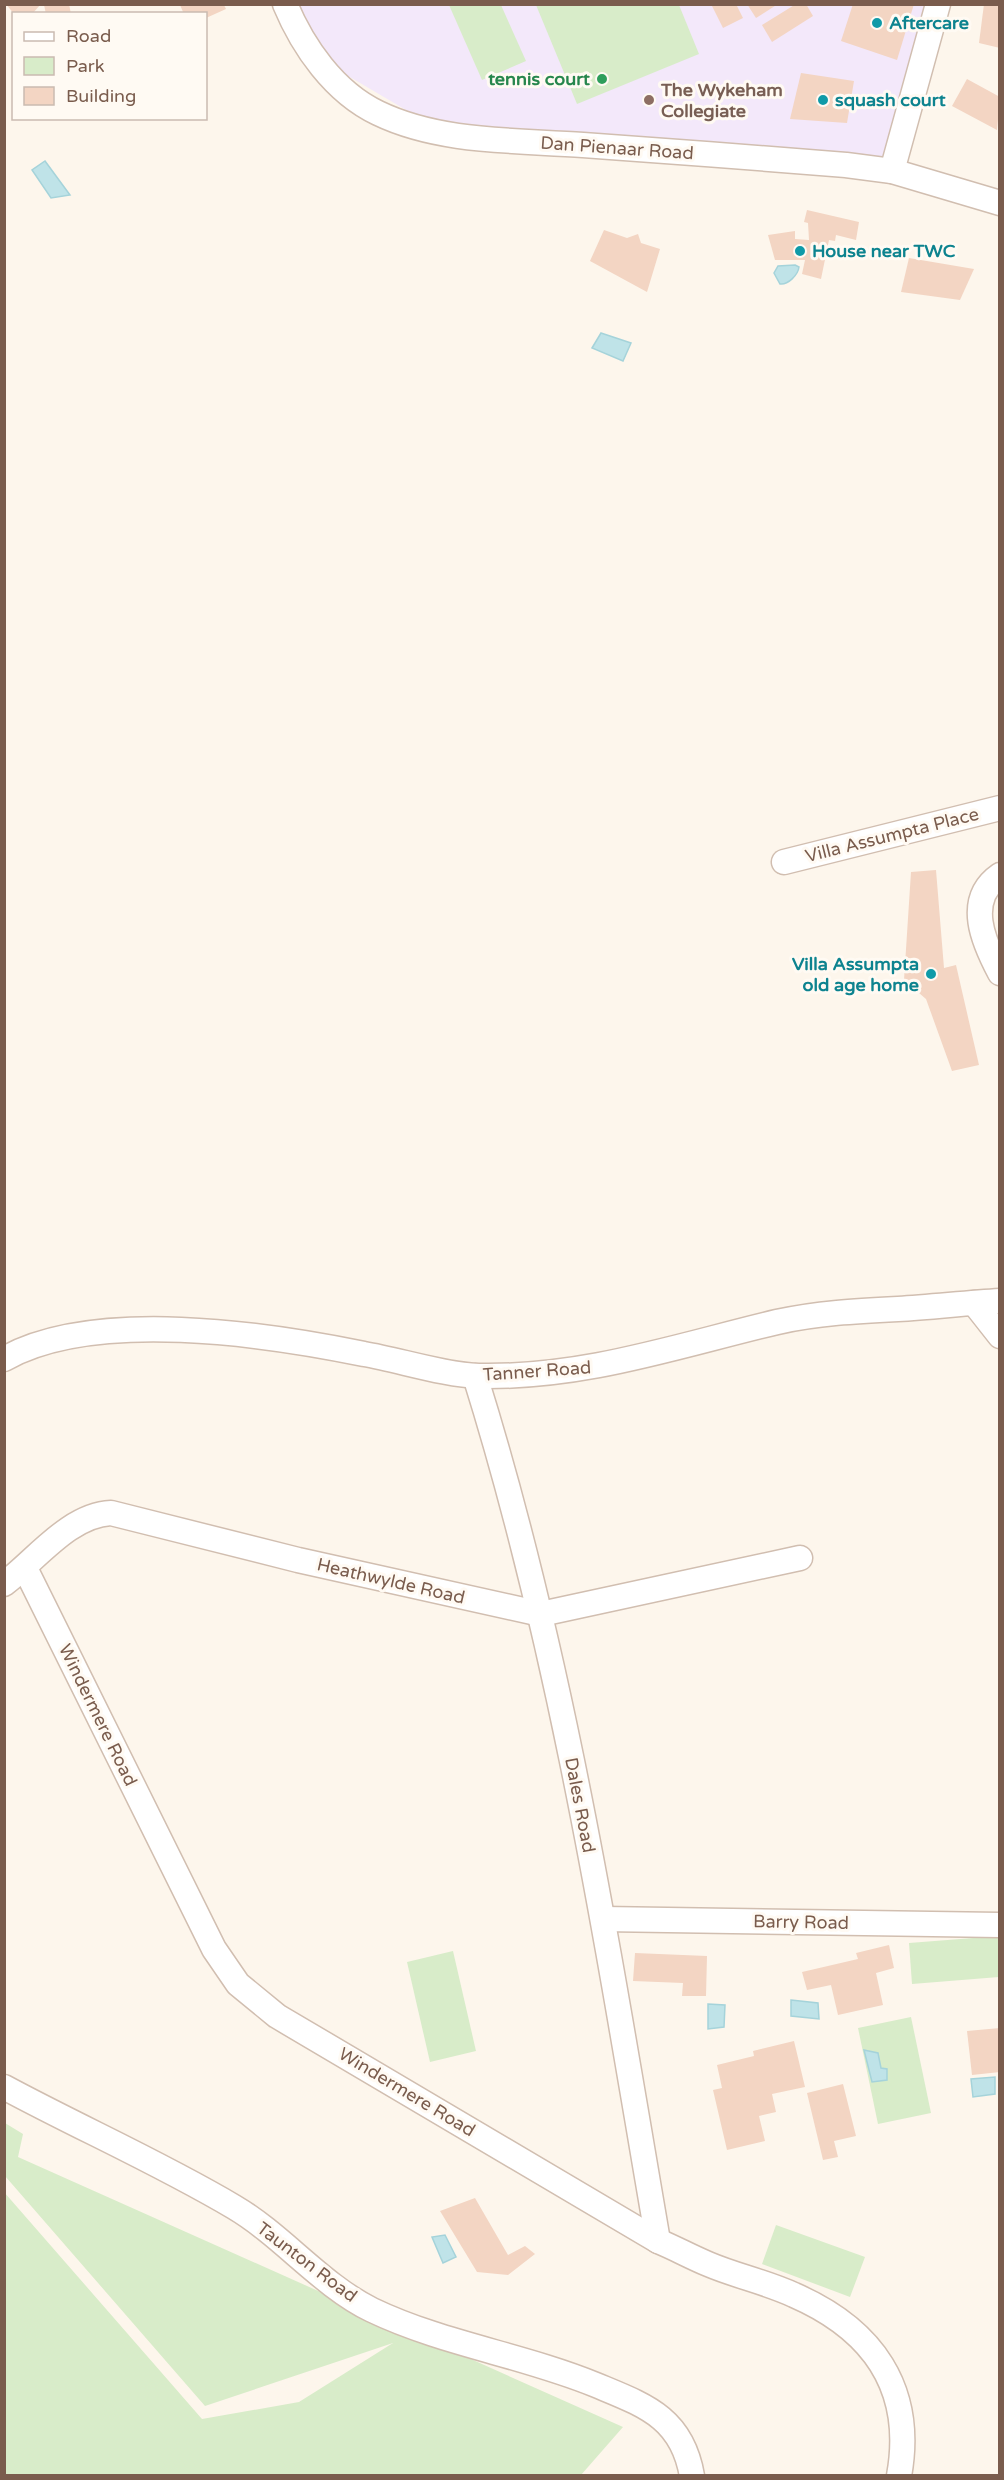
<svg xmlns="http://www.w3.org/2000/svg" width="1004" height="2480" font-family="'Varela Round',sans-serif">
	<style>
		.education { fill: #f3e8fa }
		.green { fill: #d8ecc9 }
		.water { fill: #bfe3e8; stroke: #a5d3da; stroke-width: 1.5 }
		.building { fill: #f3d5c3 }
		.lines { fill: none; stroke-linecap: round; stroke-linejoin: round }
		.minor-casing { stroke: #d1beb0; stroke-width: 27 }
		.minor { stroke: #fff; stroke-width: 24 }
		.culture-dot { fill: #0f9aa8; stroke: #fffaf3; stroke-width: 2 }
		.leisure-dot { fill: #2e9e5b; stroke: #fffaf3; stroke-width: 2 }
		.education-dot { fill: #8d6e63; stroke: #fffaf3; stroke-width: 2 }
		.labels { text-anchor: middle; stroke-width: 6; stroke-linejoin: round; paint-order: stroke }
		.culture-label { font-size: 18px; font-weight: bold; fill: #0d838f; stroke: #fffaf3; text-anchor: start }
		.leisure-label { font-size: 18px; font-weight: bold; fill: #27864d; stroke: #fffaf3; text-anchor: end }
		.education-label { font-size: 18px; font-weight: bold; fill: #785e54; stroke: #fffaf3; text-anchor: start }
		.street-label { font-size: 18px; fill: #7a5c4d; stroke: #fffaf3 }
	</style>
	<rect width="100%" height="100%" fill="#fdf6ec"/>
	<!-- education -->
	<path class="education" d="M291,5H933L892,171L435,127L343,73L298,21Z"/>
	<!-- green -->
	<g class="green">
		<path d="M449,5H501L526,61L482,80Z"/>
		<path d="M536,5H679L699,54L577,104Z"/>
		<path d="M999,1936V1977L912,1984L909,1943Z"/>
		<path d="M453,1951L476,2051L430,2062L407,1962Z"/>
		<path d="M911,2017L931,2113L878,2124L858,2028Z"/>
		<path d="M5,2123L23,2134L18,2157L623,2427L581,2475H5L4,2192L202,2419L299,2402L393,2343L205,2406L5,2176Z"/>
		<path d="M776,2225L865,2257L850,2297L762,2264Z"/>
	</g>
	<!-- water -->
	<g class="water">
		<path d="M45,161L70,195L51,198L32,170Z"/>
		<path d="M795,265L799,267C798,275 788,285 780,284L774,273L778,266Z"/>
		<path d="M601,333L631,343L623,361L592,348Z"/>
		<path d="M791,2000L818,2003L819,2019L791,2016Z"/>
		<path d="M708,2004L725,2005L724,2027L708,2029Z"/>
		<path d="M864,2050L878,2053L881,2068L887,2069V2080L872,2082Z"/>
		<path d="M995,2077V2094L973,2097L971,2079Z"/>
		<path d="M445,2235L456,2257L443,2263L432,2237Z"/>
	</g>
	<!-- building -->
	<g class="building">
		<path d="M6,4H41L32,14H14Z"/>
		<path d="M47,4H69L71,14H46L44,5Z"/>
		<path d="M711,4H736L743,18L723,28Z"/>
		<path d="M747,4H778L756,18Z"/>
		<path d="M796,4H806L813,16L772,42L762,25Z"/>
		<path d="M853,4H914L897,60L841,41Z"/>
		<path d="M984,4H1000V48L979,43Z"/>
		<path d="M180,5H224L226,9L206,18V14H184Z"/>
		<path d="M801,73L854,81L847,123L790,119Z"/>
		<path d="M967,79L1000,97L997,130L952,106Z"/>
		<path d="M807,210L859,222L856,240L836,235L835,241L829,240L821,279L802,274L805,260H775L768,235L795,231V239L809,240L808,223L804,222Z"/>
		<path d="M604,230L627,238L638,234L641,243L660,249L647,292L590,261Z"/>
		<path d="M909,258L974,269L960,300L901,292Z"/>
		<path d="M936,870L944,968L956,965L979,1065L952,1071L926,999L904,980L911,872Z"/>
		<path d="M889,1945L894,1968L876,1973L883,2005L838,2015L831,1985L807,1990L802,1972L858,1959L856,1953Z"/>
		<path d="M635,1953L707,1956L706,1996H682L683,1983L633,1981Z"/>
		<path d="M1000,2028V2072L972,2075L967,2031Z"/>
		<path d="M794,2041L805,2087L772,2094L776,2112L759,2116L765,2141L727,2150L713,2090L722,2088L717,2065L754,2056L753,2051Z"/>
		<path d="M843,2084L856,2136L834,2141L838,2157L823,2160L807,2093Z"/>
		<path d="M475,2198L508,2255L525,2246L535,2254L508,2275L477,2272L440,2211Z"/>
	</g>
	<g class="lines">
		<defs>
			<g id="minor">
				<path d="M285,4C303,47 334,92 378,113C440,143 515,140 583,145C671,151 758,158 846,165L892,171L1000,203"/>
				<path d="M892,171L938,4"/>
				<path d="M784,862L1000,808"/>
				<path d="M1000,875C964,900 984,943 1000,973"/>
				<path d="M974,1303L1000,1336"/>
				<path d="M4,1359C94,1308 266,1334 364,1354C399,1360 445,1375 479,1376C585,1378 676,1346 777,1322C817,1313 857,1311 898,1309C932,1307 966,1303 1000,1301"/>
				<path d="M475,1376C563,1657 608,1950 658,2241"/>
				<path d="M25,1568L214,1949L238,1984L277,2016L658,2241C675,2248 691,2257 708,2264C736,2276 766,2282 794,2295C872,2329 915,2388 899,2476"/>
				<path d="M4,1584C36,1560 69,1515 111,1513L298,1560L541,1614L800,1558"/>
				<path d="M603,1919L1000,1925"/>
				<path d="M4,2087C80,2128 160,2163 234,2207C283,2236 321,2285 372,2310C443,2344 523,2355 596,2385C644,2405 682,2417 692,2476"/>
			</g>
		</defs>
		<!-- minor casing -->
		<use href="#minor" class="minor-casing"/>
		<!-- minor -->
		<use href="#minor" class="minor"/>
	</g>
	<!-- markers -->
	<g class="culture-dot">
		<circle cx="877" cy="23" r="6"/>
		<circle cx="823" cy="100" r="6"/>
		<circle cx="800" cy="251" r="6"/>
		<circle cx="931" cy="974" r="6"/>
	</g>
	<circle class="leisure-dot" cx="602" cy="79" r="6"/>
	<circle class="education-dot" cx="649" cy="100" r="6"/>
	<g class="labels">
		<!-- culture labels -->
		<g class="culture-label">
			<text x="889" y="29">Aftercare</text>
			<text x="835" y="106">squash court</text>
			<text x="812" y="257">House near TWC</text>
			<text x="919" y="970" text-anchor="end">Villa Assumpta<tspan x="919" dy="21">old age home</tspan></text>
		</g>
		<!-- leisure labels -->
		<g class="leisure-label">
			<text x="590" y="85">tennis court</text>
		</g>
		<!-- education labels -->
		<g class="education-label">
			<text x="661" y="96">The Wykeham<tspan x="661" dy="21">Collegiate</tspan></text>
		</g>
		<!-- street labels -->
		<g class="street-label">
			<text transform="translate(617 148) rotate(4)" y="6">Dan Pienaar Road</text>
			<text transform="translate(892 835) rotate(-14)" y="6">Villa Assumpta Place</text>
			<text transform="translate(537 1371) rotate(-4)" y="6">Tanner Road</text>
			<text transform="translate(391 1581) rotate(13)" y="6">Heathwylde Road</text>
			<text transform="translate(98 1715) rotate(64)" y="6">Windermere Road</text>
			<text transform="translate(580 1805) rotate(79)" y="6">Dales Road</text>
			<text transform="translate(801 1922) rotate(1)" y="6">Barry Road</text>
			<text transform="translate(407 2092) rotate(31)" y="6">Windermere Road</text>
			<text transform="translate(307 2262) rotate(37)" y="6">Taunton Road</text>
		</g>
	</g>
	<!-- border -->
	<rect width="1004" height="2480" fill="none" stroke="#7a5c4d" stroke-width="12"/>
	<!-- legend -->
	<rect x="12" y="12" width="195" height="108" fill="#fffaf3" stroke="#cabbb1" stroke-width="1.5"/>
	<rect x="24" y="32" width="30" height="9" fill="#ffffff" stroke="#cabbb1" stroke-width="1.5"/>
	<text x="66" y="42" font-size="18" fill="#7a5c4d">Road</text>
	<rect x="24" y="57" width="30" height="18" fill="#d8ecc9" stroke="#cabbb1" stroke-width="1.5"/>
	<text x="66" y="72" font-size="18" fill="#7a5c4d">Park</text>
	<rect x="24" y="87" width="30" height="18" fill="#f3d5c3" stroke="#cabbb1" stroke-width="1.5"/>
	<text x="66" y="102" font-size="18" fill="#7a5c4d">Building</text>
</svg>
